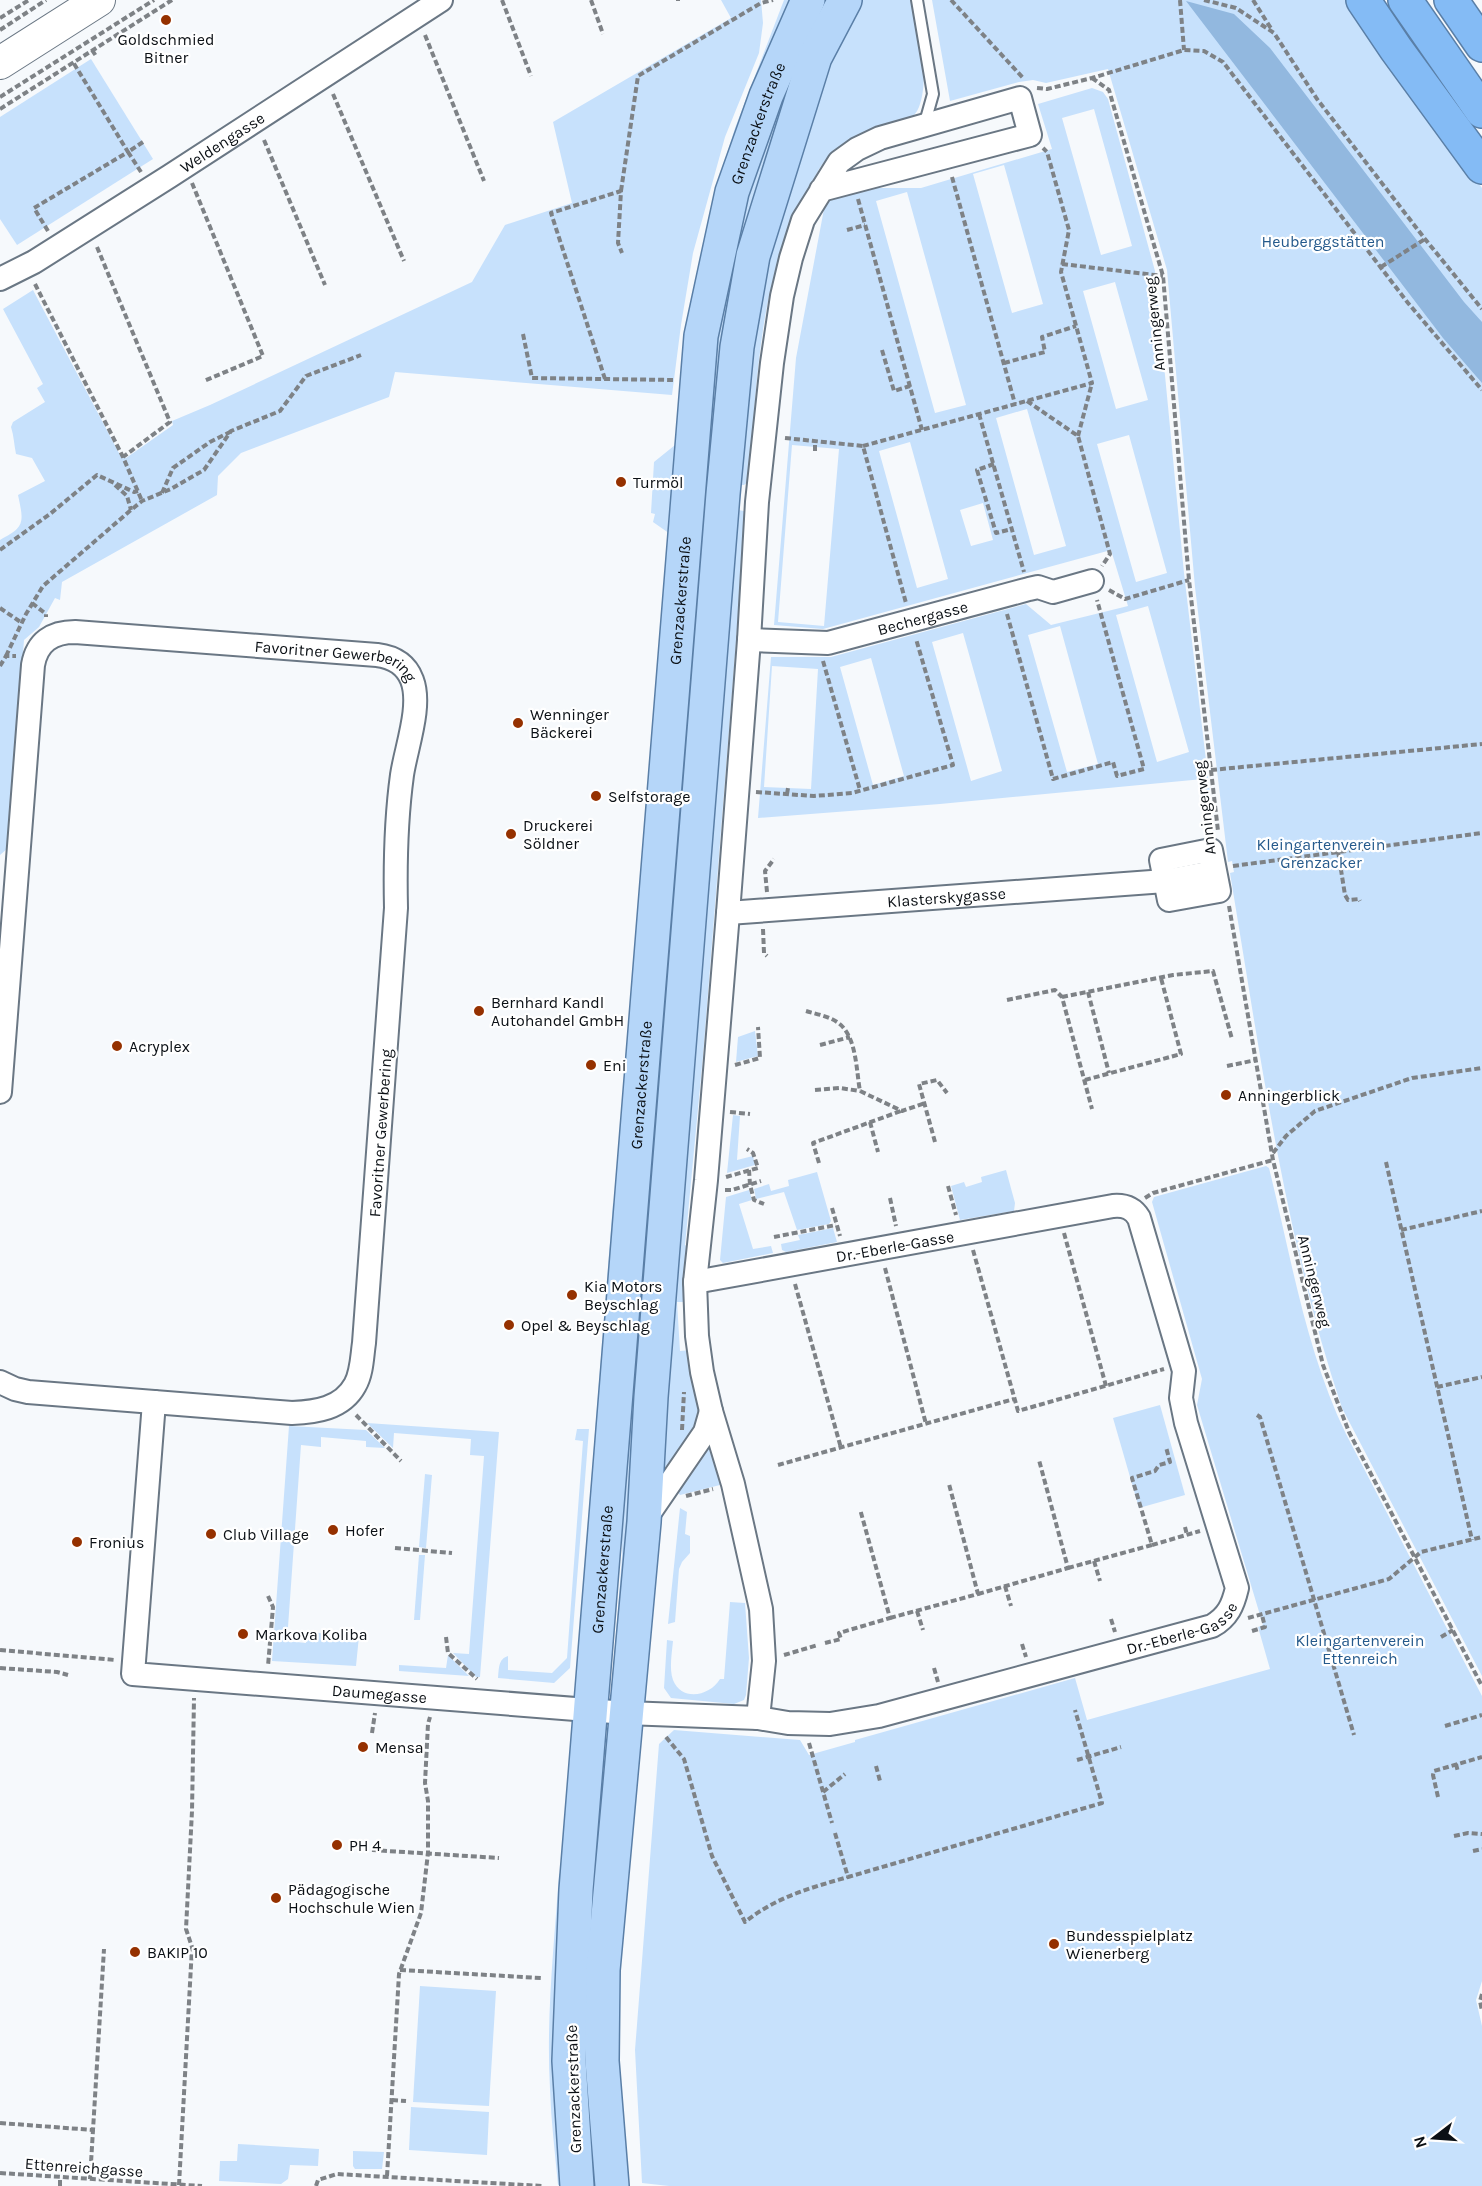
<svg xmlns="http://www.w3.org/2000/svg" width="1482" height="2186" font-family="Karla,sans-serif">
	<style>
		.green { fill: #c7e1fc; fill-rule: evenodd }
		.forest { fill: #92b8df }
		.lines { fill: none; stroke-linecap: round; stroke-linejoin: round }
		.service-casing { stroke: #6a7784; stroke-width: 14 }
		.minor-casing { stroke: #6a7784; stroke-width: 26 }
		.secondary-casing { stroke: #6a7784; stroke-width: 34 }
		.primary-casing { stroke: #5a7fa7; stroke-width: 36 }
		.motorway-casing { stroke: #5a7fa7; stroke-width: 36 }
		.path { stroke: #7e8286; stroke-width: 4; stroke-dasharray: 6 3; stroke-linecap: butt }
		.service { stroke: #fff; stroke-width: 10 }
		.minor { stroke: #fff; stroke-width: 22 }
		.secondary { stroke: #fff; stroke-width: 32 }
		.primary { stroke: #b5d6f9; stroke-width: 33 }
		.motorway { stroke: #84bbf5; stroke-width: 33 }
		.poi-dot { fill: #953100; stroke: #fff; stroke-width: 2 }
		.labels { text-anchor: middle; stroke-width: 4.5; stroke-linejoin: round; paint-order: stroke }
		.poi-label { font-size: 16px; fill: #0b1015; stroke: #fff; text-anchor: start }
		.street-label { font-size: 16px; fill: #0b1015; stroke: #fff }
		.park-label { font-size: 16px; fill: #255a8c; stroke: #fff }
	</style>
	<rect width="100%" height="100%" fill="#f6f9fc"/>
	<!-- green -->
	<g class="green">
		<path d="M721,0H761L763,23L759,53L725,137L693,253L681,325L672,395L395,372L389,397L241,453L218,476L217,495L62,582L60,600L55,598L39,627L24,640L8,848L0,855V540C25,527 24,523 18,495L45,481L32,458L16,454C14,445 14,436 11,427L13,422L45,402L37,388L43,384L3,309L33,290L120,455L126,458L173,425L172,421L210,405L472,282L505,225L572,203L553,122L731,18Z"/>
		<path d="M784,0H797L724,184L714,196L735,128Z"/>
		<path d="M822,0H827L773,151L619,1674L613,1673L622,1557V1461L711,356L742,201Z"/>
		<path d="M862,0H911C920,28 930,79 919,107C910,130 875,127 856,137C846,143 835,151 827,159C819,166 814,180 808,190C758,276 757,384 749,481L744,485H739L754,308L807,117L833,57Z"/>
		<path d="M932,0H1348L1406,88L1482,188V1676L1342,1408C1284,1235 1260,1052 1230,873L1234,872L1232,861L1228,862L1195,587L1167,270L1108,69L1046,83L1033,80L1019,82L950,101Z"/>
		<path d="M91,59L153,159L17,245L0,219V117Z"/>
		<path d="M1092,88L1103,92L1108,99L1155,271L1184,573L1218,863L1211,847L1203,779L940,804L758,818L771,657H831L1026,604L1051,625L1128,606L1111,550L823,629L774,625L796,358L824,209L834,194L871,188H921L1052,149L1038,104ZM1094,109L1132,246L1101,255L1062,118ZM1004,165L1043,304L1012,313L973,174ZM907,192L966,405L935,413L876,201ZM1115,282L1148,400L1116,409L1083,291ZM1027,409L1066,546L1034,555L996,418ZM1129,435L1167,573L1136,582L1097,444ZM910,442L948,579L917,588L879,451ZM792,445L839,449L824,626L778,622ZM983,503L993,540L971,546L960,510ZM1148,606L1189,752L1157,762L1116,615ZM1060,626L1098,764L1067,772L1028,635ZM963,633L1002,771L971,781L932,642ZM871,658L904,776L873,785L840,667ZM772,666L818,669L811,789L764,787Z"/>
		<path d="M680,441L673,536L653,522L655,514L651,513L654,462Z"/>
		<path d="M738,510L744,511L746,517L703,1056L685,1245L691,1250L688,1302H677L680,1351L691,1350L701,1421L662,1476L658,1456Z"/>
		<path d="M755,1031L758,1056L736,1062L738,1037Z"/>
		<path d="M733,1115L740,1116L737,1160L753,1156L755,1165L727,1173Z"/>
		<path d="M1266,1166L1269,1168C1291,1257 1306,1351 1346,1434L1482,1696V1981L1476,2000L1482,2026V2186H669L642,2183L635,2050L659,1744L674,1730L800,1740L809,1755L855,1742V1740L1075,1678L1087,1720L1270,1669L1258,1627L1263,1625L1197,1405L1202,1379L1152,1202L1154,1197Z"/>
		<path d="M1006,1170L1015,1203L1014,1211L960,1220L951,1186L964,1182L966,1187L982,1182L981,1177Z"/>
		<path d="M817,1172L831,1221L829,1224L797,1230L784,1192L756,1199L754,1189L769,1184L771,1191L789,1186L788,1180Z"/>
		<path d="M749,1190L752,1200L739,1204L753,1249L771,1246L773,1253L723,1263L720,1260L726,1197Z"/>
		<path d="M613,1203L620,1210L578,1669L577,1663Z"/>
		<path d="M833,1228L837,1242L786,1252L782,1250L781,1244L800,1240L798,1235Z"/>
		<path d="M1160,1405L1185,1495L1139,1508L1113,1418Z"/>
		<path d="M367,1423L499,1432L480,1677H476L453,1653L469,1654L484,1456L470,1455L471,1439L394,1433L393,1448Z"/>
		<path d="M289,1426L366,1430L385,1448L366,1447V1441L321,1437V1447L301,1445L287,1641L306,1643L307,1632L359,1636L356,1666L272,1661Z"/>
		<path d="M577,1429H589L570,1668L554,1683L498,1678C499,1669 498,1659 508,1656V1670L552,1673L567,1658L583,1441L575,1440Z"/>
		<path d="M708,1441L724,1484L680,1495L676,1490Z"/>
		<path d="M425,1474L432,1475L426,1548L419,1547Z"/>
		<path d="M680,1508L687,1512L685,1534L690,1536V1553L682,1562L679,1569L675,1622L668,1624Z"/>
		<path d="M419,1555H425L420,1620H414Z"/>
		<path d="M730,1602L745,1603L749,1658L746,1695L744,1700L734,1704L671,1698L664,1688L667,1640L673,1641C672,1652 669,1669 673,1680C682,1702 710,1696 720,1679H724Z"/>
		<path d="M448,1655L469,1676L399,1671V1665L446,1668Z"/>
		<path d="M562,1872L566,2184L558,2185C555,2153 551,2121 550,2089C546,2017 554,1946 559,1874Z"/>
		<path d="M420,1986L496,1991L489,2106L413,2102Z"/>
		<path d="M411,2107L489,2112L487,2155L409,2150Z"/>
		<path d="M238,2144L319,2149L318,2166L290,2165L288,2179L281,2184L219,2181L220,2161H237Z"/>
		<path d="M353,2151L384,2152L382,2169H355L353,2166Z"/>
	</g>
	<!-- forest -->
	<path class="forest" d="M1186,1L1234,14L1270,48L1464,302L1482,322V383L1443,338Z"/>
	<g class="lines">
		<defs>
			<path id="service" d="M917,0L933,94L924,126"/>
			<g id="minor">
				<path id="s1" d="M0,279L34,262L170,176L441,0"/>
				<path id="s2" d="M749,640L828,643L1029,589L1038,587L1053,592L1092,581"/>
				<path d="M1211,850L1219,891L1169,900L1161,860Z"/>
				<path id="s3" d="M728,913L1165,881L1207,873"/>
				<path id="s4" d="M0,1092L33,665C37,642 52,632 75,632L377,655C393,657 406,664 412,680C422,706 406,748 402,775C396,819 395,864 396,908L364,1343C362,1356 362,1373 355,1385C342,1409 315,1412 292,1413L28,1392L15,1389L0,1382"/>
				<path id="s5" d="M154,1402L133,1674L626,1713L758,1718L788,1723L830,1724L879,1716L1212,1626C1228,1617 1233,1605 1237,1588L1186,1423L1181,1398L1184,1371L1139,1218C1133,1208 1125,1205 1113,1206L695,1282"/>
				<path d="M644,1521L705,1432L711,1411"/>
				<path d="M758,1718L764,1661L761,1609L733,1484L711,1411L702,1372L697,1336L695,1282L706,1180L728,913L749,640L757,502L772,363L782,296L791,258L803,220L839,162L857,149L880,138L1020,98L1030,135L821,190"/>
			</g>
			<path id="secondary" d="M0,63L99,0"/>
			<g id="primary">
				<path id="s6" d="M577,2186L569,2061L576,1890L701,336L732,192L766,96L808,0"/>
				<path d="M612,2186L602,2061L603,1970L644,1522L651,1397L723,494L737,347L753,256L815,57L845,0"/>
			</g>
			<g id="motorway">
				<path d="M1363,0L1396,49L1482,167"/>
				<path d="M1405,0L1482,111"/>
				<path d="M1451,0L1482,45"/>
			</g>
		</defs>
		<!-- service casing -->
		<use href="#service" class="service-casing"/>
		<!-- minor casing -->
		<use href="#minor" class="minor-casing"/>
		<!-- secondary casing -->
		<use href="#secondary" class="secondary-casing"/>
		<!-- primary casing -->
		<use href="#primary" class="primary-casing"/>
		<!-- motorway casing -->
		<use href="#motorway" class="motorway-casing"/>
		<!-- path -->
		<g class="path">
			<path d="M502,0L531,76"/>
			<path d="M591,0L603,34"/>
			<path d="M678,0V1"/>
			<path d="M951,0L1024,79"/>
			<path d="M1180,0L1184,50"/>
			<path d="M1204,0L1236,8L1274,33L1317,99L1425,239L1482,309"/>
			<path d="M1253,0L1272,30"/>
			<path d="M0,18L29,0"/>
			<path d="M0,30L46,0"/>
			<path d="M425,35L484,181"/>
			<path d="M92,50L96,56"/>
			<path d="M1092,78L1109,90L1163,276L1189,580L1218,831"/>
			<path d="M1037,88L1047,89L1092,78L1184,50L1204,51L1223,62L1408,303L1482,390"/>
			<path d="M333,94L404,261"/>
			<path d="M0,97L154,0"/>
			<path d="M0,109L172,0"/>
			<path d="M264,140L325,285"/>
			<path d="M141,172L128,152L143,142"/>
			<path d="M952,177L1015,404"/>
			<path d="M192,183L263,356L204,381"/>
			<path d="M621,191L638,76L761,3L773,0"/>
			<path d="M858,199L922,430"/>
			<path d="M847,230L865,225"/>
			<path d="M48,231L34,208L128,152L73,62"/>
			<path d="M97,247L170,422L123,457"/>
			<path d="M1062,264L1163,276"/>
			<path d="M1381,267L1425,239"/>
			<path d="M35,284L123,457L142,501"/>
			<path d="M523,334L532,378L673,380"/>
			<path d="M882,350L894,391L910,386"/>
			<path d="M1004,363L1045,352L1042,337L1076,326"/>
			<path d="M605,379L551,213L621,191L618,243L622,253"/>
			<path d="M1027,401L1078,436L1110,554L1102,566"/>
			<path d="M979,414L1024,572"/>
			<path d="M1078,436L1092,383"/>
			<path d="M785,438L863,446L906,603"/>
			<path d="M863,446L1092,383L1061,272L1069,230L1047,152L1043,148"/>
			<path d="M815,451V441"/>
			<path d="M994,464L977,470L996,533L1012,529"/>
			<path d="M115,485L127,496L131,510"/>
			<path d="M162,493L173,468L210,442L230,432"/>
			<path d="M0,550L50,514L97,475L134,492L138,491"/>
			<path d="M1109,590L1125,599L1189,580"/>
			<path d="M32,603L46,614V617"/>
			<path d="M0,608L22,623"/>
			<path d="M1007,614L1053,779L1113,762L1117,776L1144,769L1097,600"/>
			<path d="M6,656L26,614L43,586L131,510L142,501L171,489L204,470L231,431L280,411L306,376L361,355"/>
			<path d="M823,661L860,790"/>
			<path d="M0,666L6,656H16"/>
			<path d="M1211,770L1482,744"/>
			<path d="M756,792L814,796L852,793L953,765L916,639"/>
			<path d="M787,794L788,788"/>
			<path d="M1338,851L1345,895L1348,900L1359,899L1360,901"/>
			<path d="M1233,866L1482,833"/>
			<path d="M767,892L765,871L774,859"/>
			<path d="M1229,906L1273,1160L1323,1365L1349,1432L1482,1686"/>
			<path d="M763,929L764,953L767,956"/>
			<path d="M1088,992L1109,1073"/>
			<path d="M1062,997L1173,975L1213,971L1232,1039"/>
			<path d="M1007,1000L1055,990L1062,997L1092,1109"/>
			<path d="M806,1011C816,1014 828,1016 837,1022C857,1035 856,1070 860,1091L902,1111L925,1103"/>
			<path d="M820,1045L850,1037"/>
			<path d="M735,1065L760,1058L758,1027"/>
			<path d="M1227,1066L1256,1060"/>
			<path d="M1085,1080L1181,1054L1161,978"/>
			<path d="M815,1090L840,1088L860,1091"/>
			<path d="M730,1112L750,1114"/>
			<path d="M870,1122L878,1152"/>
			<path d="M935,1142L919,1084L937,1080L947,1093"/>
			<path d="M1273,1153L1286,1136L1315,1111L1412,1078L1482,1068"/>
			<path d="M1386,1162L1472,1540"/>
			<path d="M819,1163L813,1143L901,1111"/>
			<path d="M749,1170L750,1185L754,1200L764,1204"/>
			<path d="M726,1177L758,1168L753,1153L747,1149"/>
			<path d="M948,1186L956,1215"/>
			<path d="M725,1190H732L761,1181"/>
			<path d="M890,1198L896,1226"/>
			<path d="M1145,1198L1153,1193L1273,1160"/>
			<path d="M832,1208L840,1236"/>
			<path d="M1401,1230L1482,1211"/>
			<path d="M1064,1233L1106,1386"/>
			<path d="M774,1237L836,1225"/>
			<path d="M973,1250L1018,1411L1164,1369"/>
			<path d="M885,1268L926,1424"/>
			<path d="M795,1284L841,1448"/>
			<path d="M1437,1387L1482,1377"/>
			<path d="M356,1415L401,1461"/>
			<path d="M1257,1415L1260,1417L1354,1735"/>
			<path d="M682,1430L684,1392"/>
			<path d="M778,1465L1014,1399"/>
			<path d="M686,1496L713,1489"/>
			<path d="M1185,1527L1187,1535"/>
			<path d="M1152,1545L1200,1531"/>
			<path d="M395,1548L452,1553"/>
			<path d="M1094,1561L1100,1581"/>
			<path d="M1068,1568L1152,1545L1132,1478L1155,1471L1159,1465L1170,1462L1166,1447"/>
			<path d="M1005,1586L1011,1606"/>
			<path d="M978,1594L1068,1568L1039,1460"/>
			<path d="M268,1596L273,1607L268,1666"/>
			<path d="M917,1611L923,1630"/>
			<path d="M890,1618L978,1594L949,1484"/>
			<path d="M1248,1618L1389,1579L1421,1552L1482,1537"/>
			<path d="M1111,1619L1115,1632"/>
			<path d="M1252,1631L1265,1627L1262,1615"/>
			<path d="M446,1637L448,1653L477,1679"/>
			<path d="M1441,1637L1453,1630"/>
			<path d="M825,1643L841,1639L839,1633L890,1618L860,1509"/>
			<path d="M1022,1644L1026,1657"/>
			<path d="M0,1650L115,1660"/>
			<path d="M784,1655L818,1645"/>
			<path d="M0,1668L57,1672L68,1675"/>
			<path d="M934,1668L938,1682"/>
			<path d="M1445,1726L1482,1715"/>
			<path d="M372,1733L375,1713"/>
			<path d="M666,1737L684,1759L712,1856L745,1922C776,1897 810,1888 848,1877"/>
			<path d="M809,1743L832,1823"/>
			<path d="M1077,1760L1121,1747"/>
			<path d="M1456,1764L1458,1772"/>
			<path d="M876,1766L880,1781"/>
			<path d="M823,1792L845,1774"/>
			<path d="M1438,1797L1433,1775L1434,1771L1482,1757"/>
			<path d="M835,1833L848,1877L1102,1803L1075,1710"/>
			<path d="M1454,1836L1468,1833L1482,1834"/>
			<path d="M372,1850L499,1858"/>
			<path d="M1473,1851L1482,1849"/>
			<path d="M400,1970L541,1978"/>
			<path d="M1482,1994L1480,2001L1482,2011"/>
			<path d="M392,2100L406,2101"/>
			<path d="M0,2123L93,2130L104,1949"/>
			<path d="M0,2173L202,2186"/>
			<path d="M387,2176L399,1974L421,1913L428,1853V1801L425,1783L428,1724L430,1717"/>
			<path d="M90,2179L93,2130"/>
			<path d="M179,2185L192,1947L186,1929L192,1811L194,1698"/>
			<path d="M60,2186V2177"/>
			<path d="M316,2186L318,2180L337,2174L542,2186"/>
		</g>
		<!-- service -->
		<use href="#service" class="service"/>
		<!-- minor -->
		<use href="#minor" class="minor"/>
		<!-- secondary -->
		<use href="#secondary" class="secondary"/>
		<!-- primary -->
		<use href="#primary" class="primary"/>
		<!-- motorway -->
		<use href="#motorway" class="motorway"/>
	</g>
	<!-- markers -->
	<g class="poi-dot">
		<circle cx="166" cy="20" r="6"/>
		<circle cx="621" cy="482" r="6"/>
		<circle cx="518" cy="723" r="6"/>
		<circle cx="596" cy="796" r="6"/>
		<circle cx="511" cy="834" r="6"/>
		<circle cx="479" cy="1011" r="6"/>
		<circle cx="117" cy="1046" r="6"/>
		<circle cx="591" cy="1065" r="6"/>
		<circle cx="1226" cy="1095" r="6"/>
		<circle cx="572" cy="1295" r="6"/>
		<circle cx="509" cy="1325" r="6"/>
		<circle cx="333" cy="1530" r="6"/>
		<circle cx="211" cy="1534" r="6"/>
		<circle cx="77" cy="1542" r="6"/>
		<circle cx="243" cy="1634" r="6"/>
		<circle cx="363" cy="1747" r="6"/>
		<circle cx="337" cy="1845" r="6"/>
		<circle cx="276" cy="1898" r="6"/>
		<circle cx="1054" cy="1944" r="6"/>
		<circle cx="135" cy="1952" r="6"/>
	</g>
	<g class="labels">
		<!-- poi labels -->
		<g class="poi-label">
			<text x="166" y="45" text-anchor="middle">Goldschmied<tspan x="166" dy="18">Bitner</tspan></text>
			<text x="633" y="488">Turmöl</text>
			<text x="530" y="720">Wenninger<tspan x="530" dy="18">Bäckerei</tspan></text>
			<text x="608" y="802">Selfstorage</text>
			<text x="523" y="831">Druckerei<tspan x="523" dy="18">Söldner</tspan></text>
			<text x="491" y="1008">Bernhard Kandl<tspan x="491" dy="18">Autohandel GmbH</tspan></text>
			<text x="129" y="1052">Acryplex</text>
			<text x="603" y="1071">Eni</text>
			<text x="1238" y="1101">Anningerblick</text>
			<text x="584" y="1292">Kia Motors<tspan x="584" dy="18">Beyschlag</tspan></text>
			<text x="521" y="1331">Opel &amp; Beyschlag</text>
			<text x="345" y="1536">Hofer</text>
			<text x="223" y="1540">Club Village</text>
			<text x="89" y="1548">Fronius</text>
			<text x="255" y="1640">Markova Koliba</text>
			<text x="375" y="1753">Mensa</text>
			<text x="349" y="1851">PH 4</text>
			<text x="288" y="1895">Pädagogische<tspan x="288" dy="18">Hochschule Wien</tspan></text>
			<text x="1066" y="1941">Bundesspielplatz<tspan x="1066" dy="18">Wienerberg</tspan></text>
			<text x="147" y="1958">BAKIP 10</text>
		</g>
		<!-- street labels -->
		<g class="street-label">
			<text dy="6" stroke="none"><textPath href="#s6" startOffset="2076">Grenzackerstraße</textPath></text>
			<text dy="6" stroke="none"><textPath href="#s1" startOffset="261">Weldengasse</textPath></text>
			<text transform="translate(1154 324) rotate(-96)" y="6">Anningerweg</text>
			<text dy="6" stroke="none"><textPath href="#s6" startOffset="1590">Grenzackerstraße</textPath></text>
			<text dy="6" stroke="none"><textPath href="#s2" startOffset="177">Bechergasse</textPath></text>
			<text dy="6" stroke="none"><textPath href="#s4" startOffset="752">Favoritner Gewerbering</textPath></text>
			<text transform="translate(1204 808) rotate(-97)" y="6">Anningerweg</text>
			<text dy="6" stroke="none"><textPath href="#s3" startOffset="219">Klasterskygasse</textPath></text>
			<text dy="6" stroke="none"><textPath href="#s6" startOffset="1104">Grenzackerstraße</textPath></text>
			<text transform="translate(380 1133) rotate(-86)" y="6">Favoritner Gewerbering</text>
			<text transform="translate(895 1246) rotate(-10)" y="6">Dr.-Eberle-Gasse</text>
			<text transform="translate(1315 1281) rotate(76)" y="6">Anningerweg</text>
			<text dy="6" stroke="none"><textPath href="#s6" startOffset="618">Grenzackerstraße</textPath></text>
			<text dy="6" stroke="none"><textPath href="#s5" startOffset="1338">Dr.-Eberle-Gasse</textPath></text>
			<text dy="6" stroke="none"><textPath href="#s5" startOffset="520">Daumegasse</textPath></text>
			<text transform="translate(573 2089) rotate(-92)" y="6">Grenzackerstraße</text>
			<text transform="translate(84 2167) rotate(4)" y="6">Ettenreichgasse</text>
		</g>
		<!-- park labels -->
		<g class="park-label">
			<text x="1323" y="247">Heuberggstätten</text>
			<text x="1321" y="850">Kleingartenverein<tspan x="1321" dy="18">Grenzacker</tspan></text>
			<text x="1360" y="1646">Kleingartenverein<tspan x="1360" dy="18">Ettenreich</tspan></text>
		</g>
	</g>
	<!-- north arrow -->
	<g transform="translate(1434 2138) rotate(253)" stroke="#ffffff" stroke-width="4.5" paint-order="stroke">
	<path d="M0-4.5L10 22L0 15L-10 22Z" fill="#0b1015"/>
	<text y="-9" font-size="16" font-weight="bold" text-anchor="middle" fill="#0b1015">N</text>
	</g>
</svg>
